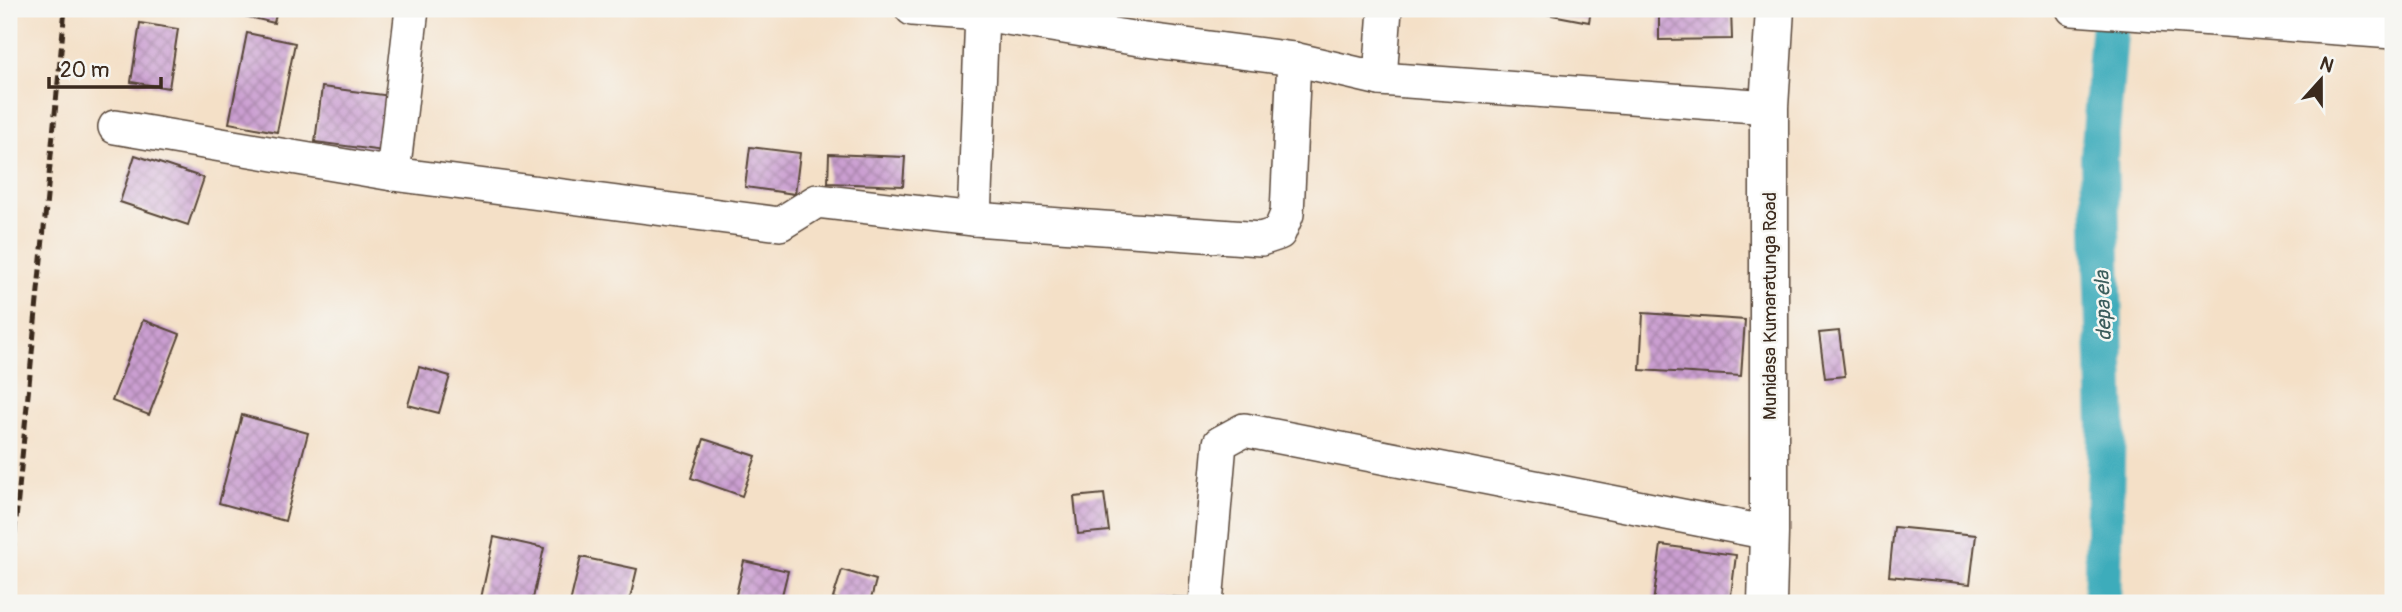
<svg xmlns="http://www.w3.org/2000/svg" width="2402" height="612" font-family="Pangolin,sans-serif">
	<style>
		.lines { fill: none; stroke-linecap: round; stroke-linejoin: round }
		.canal { stroke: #3dacbb; stroke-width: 38 }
		.building { fill: url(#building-cross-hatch) }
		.minor-casing { stroke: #574537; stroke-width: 36 }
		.tertiary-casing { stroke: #574537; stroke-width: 41 }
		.minor { stroke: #fff; stroke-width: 33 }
		.tertiary { stroke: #fff; stroke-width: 38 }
		.rail { stroke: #3b2a1e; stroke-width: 5; stroke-dasharray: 10 5; stroke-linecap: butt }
		.labels { text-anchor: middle; stroke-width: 5; stroke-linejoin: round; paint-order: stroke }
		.street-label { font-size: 19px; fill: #3b2a1e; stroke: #f6f6f2 }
		.water-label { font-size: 21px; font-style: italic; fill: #3c5e5d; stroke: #f6f6f2 }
	</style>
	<defs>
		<pattern id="building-cross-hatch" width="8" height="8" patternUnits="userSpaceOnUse" patternTransform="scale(1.75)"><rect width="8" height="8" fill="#cb9fd1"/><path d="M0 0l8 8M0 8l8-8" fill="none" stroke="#a682a9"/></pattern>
	</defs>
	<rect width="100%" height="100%" fill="#f6f6f2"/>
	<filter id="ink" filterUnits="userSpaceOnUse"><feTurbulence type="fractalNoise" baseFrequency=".0143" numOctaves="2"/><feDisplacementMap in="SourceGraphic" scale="14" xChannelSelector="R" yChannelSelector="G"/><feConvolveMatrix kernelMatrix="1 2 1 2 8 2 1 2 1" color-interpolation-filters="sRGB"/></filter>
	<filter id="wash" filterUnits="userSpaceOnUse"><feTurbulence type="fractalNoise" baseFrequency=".00686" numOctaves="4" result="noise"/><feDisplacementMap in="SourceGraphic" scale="28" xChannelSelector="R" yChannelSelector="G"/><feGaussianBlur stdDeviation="1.57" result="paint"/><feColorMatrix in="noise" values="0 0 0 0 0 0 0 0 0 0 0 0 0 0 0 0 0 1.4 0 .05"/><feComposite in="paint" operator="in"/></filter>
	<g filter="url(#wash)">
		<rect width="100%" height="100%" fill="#f4e0c7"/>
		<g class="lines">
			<!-- canal -->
			<path class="canal" d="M2102,603L2107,426L2099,158L2111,9"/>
		</g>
		<g id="blocks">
			<!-- building -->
			<g class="building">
				<path d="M229,9H277L274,23L228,12Z"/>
				<path d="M1537,9H1591L1589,22L1536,12Z"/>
				<path d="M1659,9H1731L1732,39L1659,40Z"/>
				<path d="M140,23L178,29L169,88L131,82Z"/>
				<path d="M247,33L295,43L277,132L229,123Z"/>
				<path d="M322,87L391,96L383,151L315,142Z"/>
				<path d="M750,147L800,153L795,194L745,187Z"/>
				<path d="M829,154L905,157L903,186L828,183Z"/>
				<path d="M135,155L204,178L188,225L120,202Z"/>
				<path d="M1643,313L1745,320L1741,376L1640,370Z"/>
				<path d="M143,320L180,334L149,415L112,401Z"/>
				<path d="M1839,331L1845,376L1825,378L1819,333Z"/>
				<path d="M419,367L450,376L439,413L408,405Z"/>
				<path d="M242,415L308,433L285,521L219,503Z"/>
				<path d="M704,439L756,456L742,496L691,478Z"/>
				<path d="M1104,494L1109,531L1078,534L1074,497Z"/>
				<path d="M1894,527L1976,535L1970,584L1889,576Z"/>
				<path d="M494,537L544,548L532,603H480Z"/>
				<path d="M1661,545L1736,555L1730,603H1653Z"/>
				<path d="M581,557L637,569L629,603H570Z"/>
				<path d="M744,561L788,571L780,603H734Z"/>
				<path d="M842,570L876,580L870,603H851L833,598Z"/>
				<path d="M1151,596L1202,598V603H1151Z"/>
			</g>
		</g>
	</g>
	<g filter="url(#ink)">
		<use href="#blocks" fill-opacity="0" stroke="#574537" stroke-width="2"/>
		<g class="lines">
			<defs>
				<g id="minor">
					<path d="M412,9L393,174L780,224L817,201L974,219L982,14L1139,39L1294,59L1380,79L1769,107"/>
					<path d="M912,9L982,14"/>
					<path d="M2073,9L2393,32"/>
					<path d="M1380,79L1385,9"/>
					<path d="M115,127L393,174"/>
					<path d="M974,219L1261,239L1279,233L1287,214L1294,59"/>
					<path d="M1206,603L1220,443L1244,430L1769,533"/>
				</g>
				<path id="tertiary" d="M1767,603L1769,533V107L1775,9"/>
			</defs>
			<!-- minor casing -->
			<use href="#minor" class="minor-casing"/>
			<!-- tertiary casing -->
			<use href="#tertiary" class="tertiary-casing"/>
			<!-- minor -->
			<use href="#minor" class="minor"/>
			<!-- tertiary -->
			<use href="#tertiary" class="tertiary"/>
			<!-- rail -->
			<path class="rail" d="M9,593L65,9"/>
		</g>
	</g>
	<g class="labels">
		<!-- street labels -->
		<g class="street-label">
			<text transform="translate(1769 306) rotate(-90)" y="7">Munidasa Kumaratunga Road</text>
		</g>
		<!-- water labels -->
		<g class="water-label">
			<text transform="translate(2103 306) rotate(-92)" y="7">depa ela</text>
		</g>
	</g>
	<!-- margin -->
	<rect width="2402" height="612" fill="none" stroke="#f6f6f2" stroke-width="35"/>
	<!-- north arrow -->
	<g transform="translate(2321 80) rotate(21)" stroke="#f6f6f2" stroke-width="5" paint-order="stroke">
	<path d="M0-5L12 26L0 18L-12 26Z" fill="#3b2a1e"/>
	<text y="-10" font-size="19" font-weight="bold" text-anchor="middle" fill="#3b2a1e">N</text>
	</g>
	<!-- scale -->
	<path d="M49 77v10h112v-10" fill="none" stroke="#3b2a1e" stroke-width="3.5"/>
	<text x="60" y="77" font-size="21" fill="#3b2a1e" stroke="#f6f6f2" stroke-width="5" paint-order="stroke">20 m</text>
</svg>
